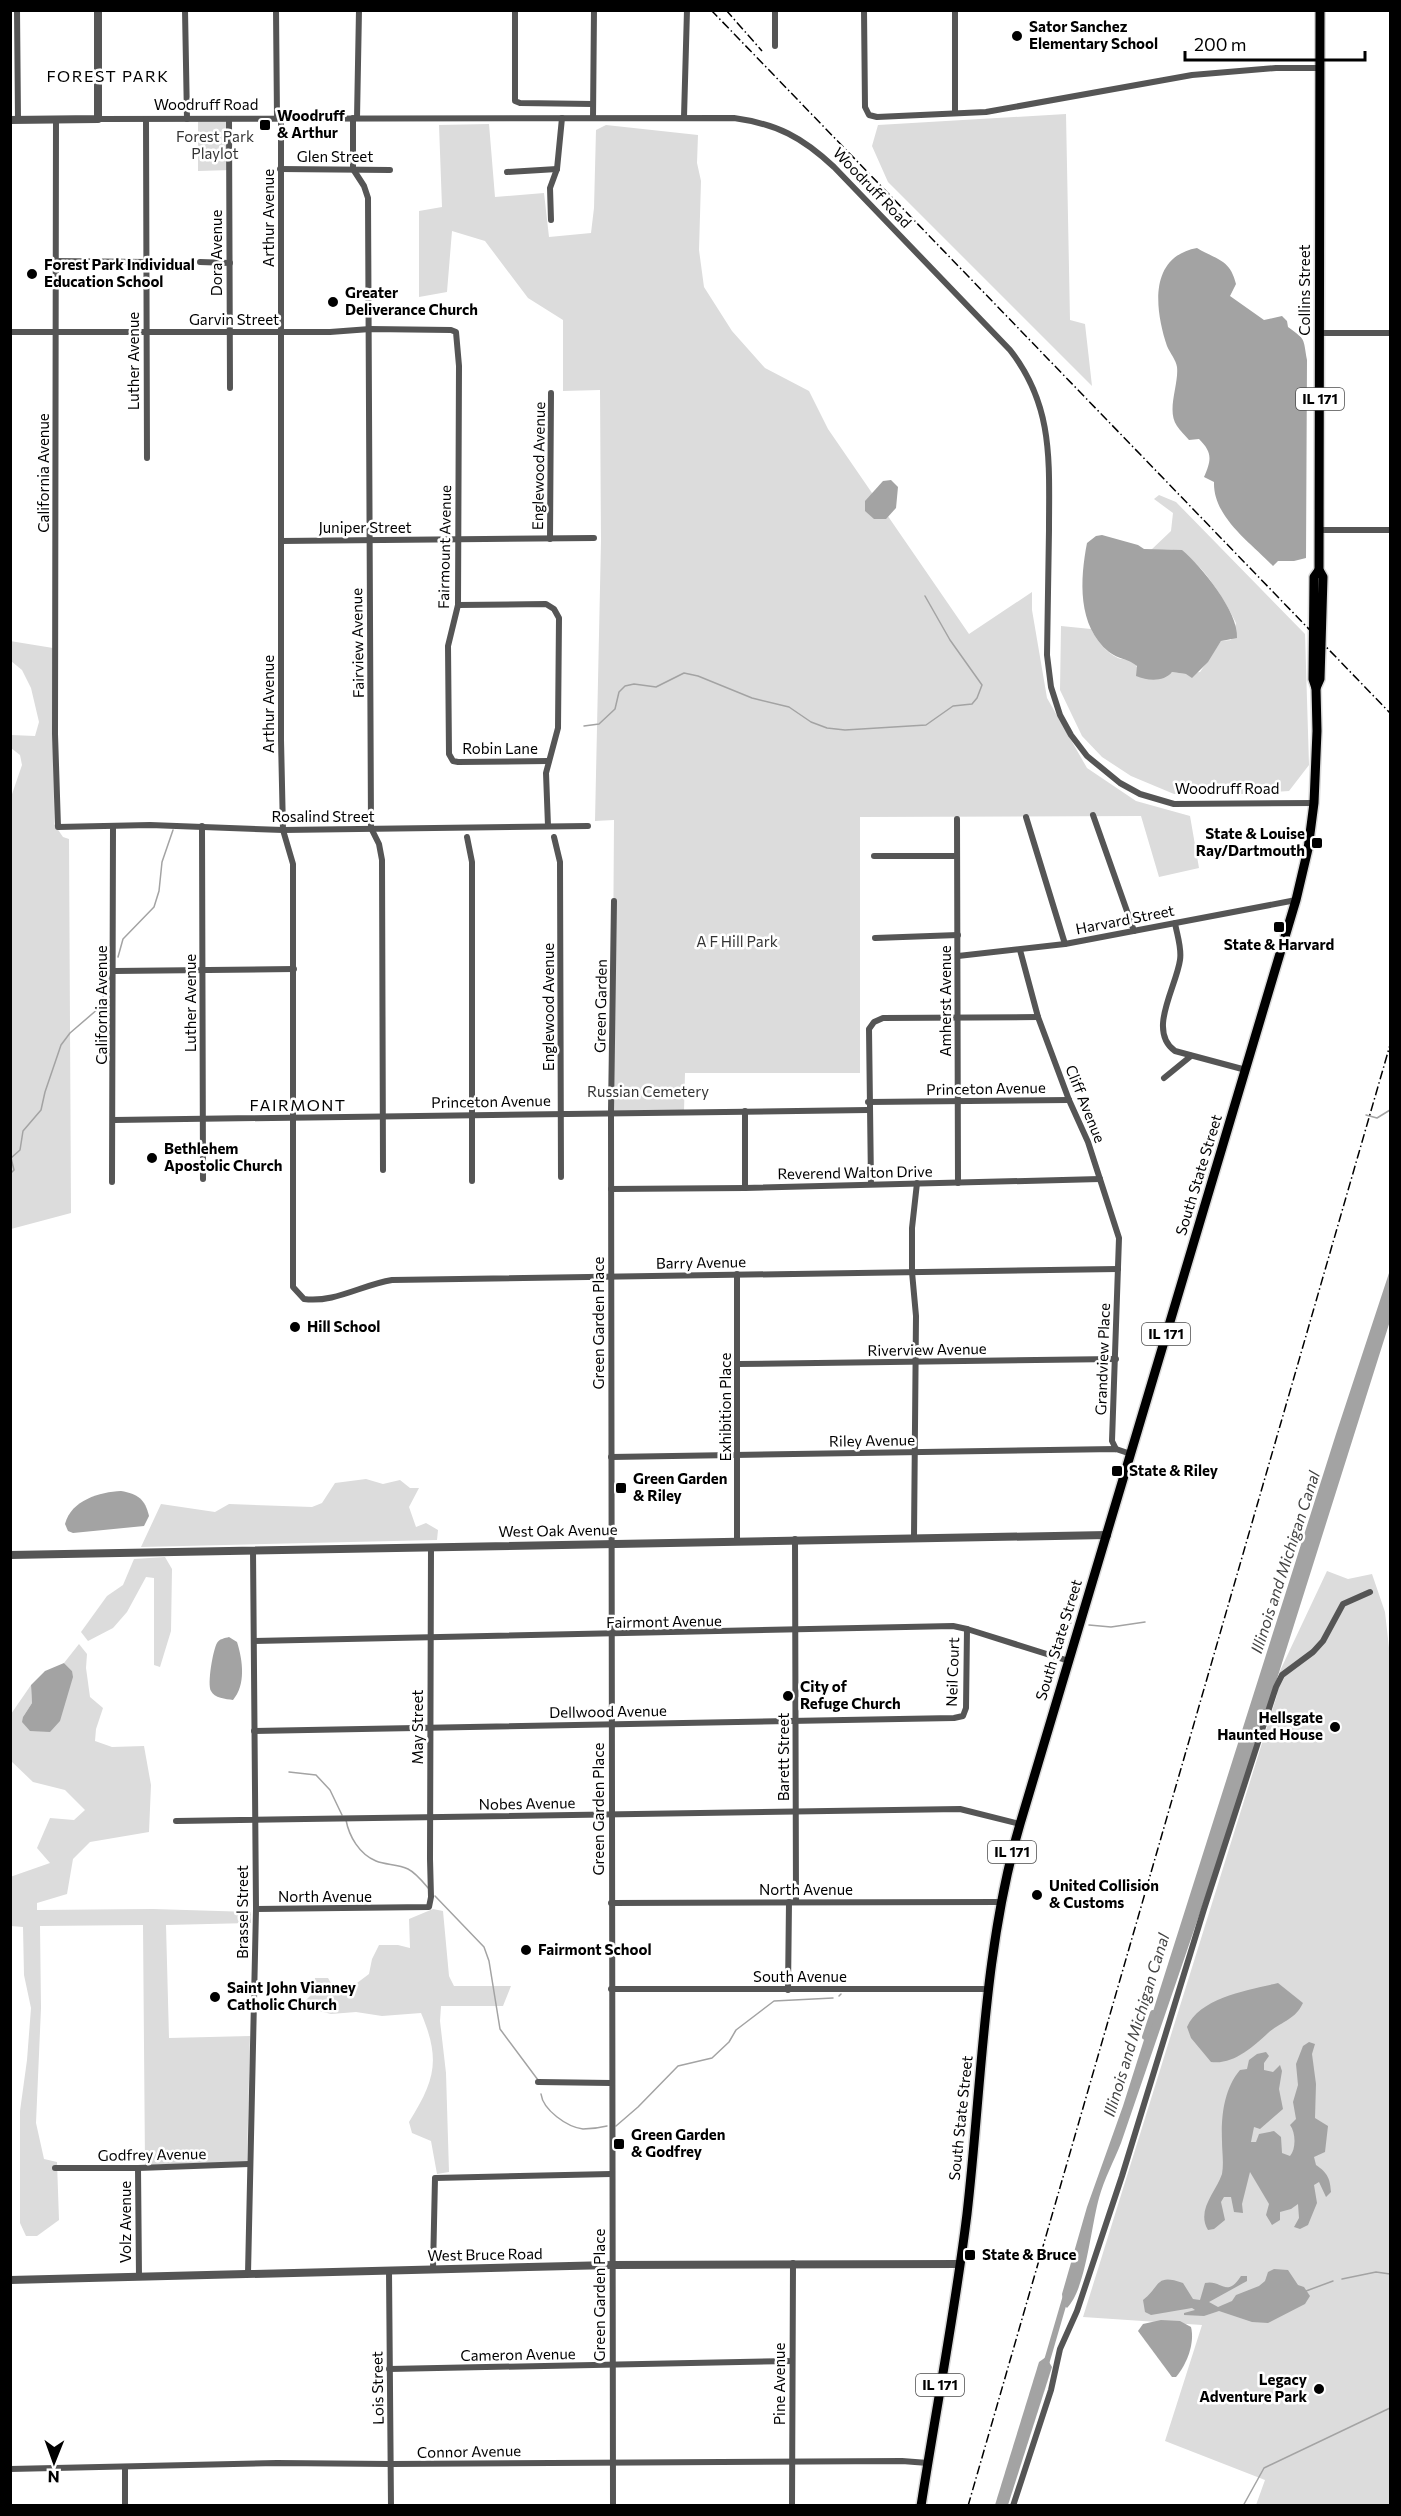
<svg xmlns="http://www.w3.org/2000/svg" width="1401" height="2516" font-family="Commissioner,sans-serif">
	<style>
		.green { fill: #dcdcdc }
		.water { fill: #a3a3a3 }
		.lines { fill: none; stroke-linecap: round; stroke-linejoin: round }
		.stream { stroke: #a3a3a3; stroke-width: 1.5 }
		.canal { stroke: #a3a3a3; stroke-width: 6 }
		.primary-casing { stroke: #dbdbdb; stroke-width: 12 }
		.minor { stroke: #555; stroke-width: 6 }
		.tertiary { stroke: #555; stroke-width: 8 }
		.primary { stroke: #000; stroke-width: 9 }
		.rail { stroke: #000; stroke-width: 1.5; stroke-dasharray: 9 3 1.5 3; stroke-linecap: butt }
		.poi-dot { fill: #000; stroke: #fff; stroke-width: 2 }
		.labels { text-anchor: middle; stroke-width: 5; stroke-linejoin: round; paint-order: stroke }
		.shield { fill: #fff; stroke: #4c4c4c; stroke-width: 1.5 }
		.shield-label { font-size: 14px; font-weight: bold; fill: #000 }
		.poi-label { font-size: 15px; font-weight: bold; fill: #000; stroke: #fff; text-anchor: start }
		.street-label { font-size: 15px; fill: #000; stroke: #fff }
		.park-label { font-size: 15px; fill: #333; stroke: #fff }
		.neighbourhood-label { font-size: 16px; letter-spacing: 1.5px; fill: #000; stroke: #fff }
		.water-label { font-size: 16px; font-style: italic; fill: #444; stroke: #fff }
	</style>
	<rect width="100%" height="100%" fill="#fff"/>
	<!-- green -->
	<g class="green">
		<path d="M1066,114L1070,320L1085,324L1092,386L888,182L872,146L878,125Z"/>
		<path d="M198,121H231L232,170L198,171Z"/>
		<path d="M489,124L495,197L544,193L549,237L591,233L594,208L596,130L606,125L698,135L697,163L701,181L699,250L704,287L732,331L765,368L809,391L828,429L969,634L1032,592V610L1047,698L1087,768L1136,801L1190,816L1199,868L1159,877L1141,816L860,817V1073H685L684,1111H612L614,820L595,821L601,541L600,390L563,391V320L528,298L485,241L452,231L447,292L419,297V211L442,207L439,125Z"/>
		<path d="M1159,495L1176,502L1305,634L1309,765L1289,791L1243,794H1174L1131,776L1102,757L1082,736L1060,690L1061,626L1091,629C1097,640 1105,652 1118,658C1123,660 1132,659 1136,665C1138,669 1139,674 1142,678C1155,680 1162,679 1172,672L1186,674L1200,672L1221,641L1231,640L1236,623C1226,602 1198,554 1174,550C1167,549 1159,551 1151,550L1171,531L1173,513L1154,499Z"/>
		<path d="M10,641L53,648L54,824L63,837L69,839L71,1213L11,1229L10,800L22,765L20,755L11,748V735L35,736L39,722L31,688L22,670L11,661Z"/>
		<path d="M366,1479L383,1484L400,1480L410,1488H419L409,1507L416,1527L426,1523L438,1530L437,1540L141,1547L161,1504L215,1512L229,1504L312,1507L322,1503L335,1483Z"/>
		<path d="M165,1557L172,1569L171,1631L160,1667L154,1665V1578L146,1577L127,1612L113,1628L88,1641L81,1632L107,1596L123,1585L134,1559Z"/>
		<path d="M1327,1571L1348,1579L1372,1574L1385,1612L1390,1657V2505H1256L1265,2480L1165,2441L1202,2325L1083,2317L1277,1695L1279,1673Z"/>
		<path d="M79,1644L87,1654L86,1668L90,1697L103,1708L96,1729L95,1741L112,1747L144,1746L151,1785L149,1832L90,1842L73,1859L67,1894L37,1903V1910L153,1909L251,1912V1923L166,1925L169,2038L250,2036L247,2162L145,2165L143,1925L40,1926L41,2008L36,2123L44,2159L57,2162L59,2220L37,2236H26L20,2223V2111L27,2060L31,2008L24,1975L23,1927L11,1926L10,1877L50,1863L37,1848L50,1818L74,1820L85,1810L65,1790L33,1782L10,1760L11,1714L31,1685L32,1703L23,1717L72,1671L64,1663Z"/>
		<path d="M433,1909L443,1911L449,1976L454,1986H511L503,2006H441L440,2021L446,2073L449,2172L437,2174L431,2141L412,2133L409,2122C435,2080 441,2060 421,2013L382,2016L356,2012L331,2014L315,2010H263L259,2004L306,2000L313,1993L315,1978H328L335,1990L357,1983L369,1974L372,1959L379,1945H398L410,1948L409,1919Z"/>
	</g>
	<!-- water -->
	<g class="water">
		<path d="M1197,248C1217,260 1230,259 1236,284L1230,296L1264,320L1282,316L1287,321L1288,327C1306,340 1303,337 1307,360L1306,558L1294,561H1278L1273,566C1250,542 1213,517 1214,482L1204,477C1212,459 1212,452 1199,439L1189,440C1185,435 1180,431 1177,426C1166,411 1179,384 1177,367C1176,360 1170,353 1167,346C1155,310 1148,257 1197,248Z"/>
		<path d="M891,480L898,487L896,508L886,519H874L865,511V501L883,481Z"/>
		<path d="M1102,535L1138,545L1144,549L1182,550C1201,566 1239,612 1237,638L1221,641L1208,662L1192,678L1186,674L1172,672C1164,682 1148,681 1136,676L1137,666C1129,659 1118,659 1109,652C1077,626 1080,579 1087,543L1096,536Z"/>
		<path d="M1390,1270V1321L1240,1796L1121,2143C1114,2161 1104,2179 1099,2198C1091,2226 1086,2289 1067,2308L1063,2304L1062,2294L1087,2207L1123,2106L1336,1434Z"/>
		<path d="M121,1491C138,1494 145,1499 149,1516L144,1526L73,1533L68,1531L65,1524C71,1500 100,1492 121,1491Z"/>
		<path d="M229,1637L237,1642C243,1661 246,1685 233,1700C226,1699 214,1698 211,1691C207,1684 213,1650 217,1643C219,1639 225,1638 229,1637Z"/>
		<path d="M64,1663L72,1671L73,1677L60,1721L50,1732L30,1731L22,1722L23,1717L32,1703L31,1685L45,1671Z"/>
		<path d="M1278,1983L1303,2003C1295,2020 1282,2021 1268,2033C1253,2047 1233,2065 1211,2062L1191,2038L1187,2027C1200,1997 1249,1990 1278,1983Z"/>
		<path d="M1309,2042L1315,2044L1312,2054L1316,2084L1315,2118L1328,2126L1325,2152L1314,2157L1316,2165C1328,2173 1330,2179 1331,2192L1326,2197L1319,2182L1314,2185L1317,2203L1308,2225L1300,2229L1294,2227L1299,2218L1298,2204L1291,2209L1280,2212V2220L1272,2225L1266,2215L1269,2204L1250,2172L1242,2204L1243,2213L1234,2212L1231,2197H1224L1221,2202L1225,2220L1214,2229L1208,2230C1196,2210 1216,2192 1222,2174C1224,2163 1222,2151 1222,2141C1221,2116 1224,2089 1240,2070L1247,2069L1249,2060L1257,2054L1266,2052L1269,2056L1264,2063V2070L1273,2072L1280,2065L1282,2071L1279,2089L1283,2109L1260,2129L1254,2127L1251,2142H1256L1259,2134L1274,2131L1281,2137L1282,2153L1290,2156C1296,2149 1296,2133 1290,2125L1296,2119L1293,2102L1298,2085L1296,2064L1303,2046Z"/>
		<path d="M1274,2269L1288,2270L1298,2285L1304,2287L1310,2296L1305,2304L1268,2323L1252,2322L1219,2311L1204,2316L1184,2315V2313L1195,2310L1192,2308L1151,2315L1145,2312L1143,2300C1161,2286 1155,2273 1183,2283L1193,2299L1200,2300L1205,2283C1222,2279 1226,2299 1241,2276H1247V2281L1209,2302L1218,2307L1232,2301L1236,2295L1259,2286L1265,2281L1268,2272Z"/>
		<path d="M1161,2320L1180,2321L1191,2327C1195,2343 1187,2364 1176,2377H1172L1138,2331L1143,2324Z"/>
		<path d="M1046,2357L1052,2367L1008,2505H995L1039,2362Z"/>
	</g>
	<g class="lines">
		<!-- stream -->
		<g class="stream">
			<path d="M584,726L599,724L615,709L619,692L625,686L634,684L656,687L684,673L698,676L752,698L789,707L811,722L827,728L845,730L926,725L953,706L972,704L977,698L982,685L950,640L925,596"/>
			<path d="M118,957L123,939L154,907L159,891L162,862L173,830"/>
			<path d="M1366,1115L1377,1118L1390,1110"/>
			<path d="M10,1174L14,1170L11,1158L20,1150L23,1131L41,1110L45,1092L61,1045L70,1033L99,1008L110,977"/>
			<path d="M1089,1625L1111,1627L1145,1622"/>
			<path d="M1056,1652L1061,1626L1066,1623H1071"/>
			<path d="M289,1772L316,1775L330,1790L342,1815"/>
			<path d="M346,1820C349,1836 359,1854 376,1861C386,1865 398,1864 408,1869C416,1873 423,1882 429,1889"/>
			<path d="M435,1896L484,1947L489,1961L500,2029L538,2080"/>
			<path d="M839,1996L841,1994"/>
			<path d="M541,2094C543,2110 567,2127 583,2129C591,2129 599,2128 607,2126"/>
			<path d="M616,2126L638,2107L678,2066L712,2058L729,2042L736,2030L774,2001L833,1998"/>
			<path d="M1342,2279L1376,2272L1390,2274"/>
			<path d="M1306,2291L1333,2281"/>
			<path d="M1243,2506L1264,2468L1390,2408"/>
		</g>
		<!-- canal -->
		<g class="canal">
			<path d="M1145,2037L1153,2013"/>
			<path d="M1046,2364L1065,2299"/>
		</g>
		<defs>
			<g id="primary">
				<path d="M1316,688L1320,679L1323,577L1319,570L1320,10"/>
				<path d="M921,2506C936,2409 955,2312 967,2214C982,2084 983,1951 1020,1824L1296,900L1308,849L1314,803L1317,731L1316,688L1313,679L1314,577L1319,570"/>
			</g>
		</defs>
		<!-- primary casing -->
		<use href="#primary" class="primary-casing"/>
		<!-- minor -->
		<g class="minor">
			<path d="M17,10L18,120"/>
			<path d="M185,10L187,119"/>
			<path d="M276,10L277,118"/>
			<path d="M515,10V101L520,103L593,104"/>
			<path d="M775,10V46"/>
			<path d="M864,10L865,107L869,115L877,117L986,112L1192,75L1276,68H1321"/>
			<path d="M955,10V113"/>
			<path d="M684,117L687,10"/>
			<path d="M353,118V169L364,186L368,198L371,828L379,844L382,860L383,1170"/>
			<path d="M357,118L359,10"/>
			<path d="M593,118L594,10"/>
			<path d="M56,119L55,734L58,827L150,825L283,830L588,826"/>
			<path d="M98,119L734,118C777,124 802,137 834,167L1010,350C1054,406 1049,462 1049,530C1048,572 1048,613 1047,655L1051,687L1060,715L1071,735L1087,756L1120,783L1140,794L1174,804L1314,803"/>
			<path d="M146,119L147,458"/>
			<path d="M229,119L230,388"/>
			<path d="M281,119V740L283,830L293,864V1287L304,1299C335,1303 361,1285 392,1280L1118,1269"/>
			<path d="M280,169L390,170"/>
			<path d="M507,172L557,169"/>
			<path d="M551,220L550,188L557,169L562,118"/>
			<path d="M55,261L146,262"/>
			<path d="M200,262L230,263"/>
			<path d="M10,332H330L370,329L451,330L456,332L459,366L458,605L448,646L449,754L453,761L458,762L548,761"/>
			<path d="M1320,333H1390"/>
			<path d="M1319,530H1390"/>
			<path d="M550,539L551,393"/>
			<path d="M281,541L594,538"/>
			<path d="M458,605L546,604L554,609L559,618L558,728L546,773L548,826"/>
			<path d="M1093,815L1134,931"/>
			<path d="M1026,817L1065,944"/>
			<path d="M957,819L958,1183"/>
			<path d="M202,826L203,1179"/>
			<path d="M467,837L472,862V1181"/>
			<path d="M554,837L560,862L561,1177"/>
			<path d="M874,856H957"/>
			<path d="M1175,923C1177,935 1182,948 1180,960C1176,988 1147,1031 1175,1051L1246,1070"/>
			<path d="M875,938L958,935"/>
			<path d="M1020,950L1038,1017L1069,1100L1088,1142L1119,1238L1112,1441L1116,1449"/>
			<path d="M958,956L1065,944L1296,900"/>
			<path d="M114,971L294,969"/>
			<path d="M1164,1078L1191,1056"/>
			<path d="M868,1102L1069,1100"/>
			<path d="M745,1111V1188"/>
			<path d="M114,1120L868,1110"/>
			<path d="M112,1182L113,827"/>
			<path d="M871,1184L869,1029L874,1022L883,1018L1038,1017"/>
			<path d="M611,1189L745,1188L1100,1179"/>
			<path d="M738,1364L1116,1359"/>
			<path d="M611,1457L1116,1449L1131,1454"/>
			<path d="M914,1537L916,1316L912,1272V1228L917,1183"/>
			<path d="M795,1539L796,1902"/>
			<path d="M737,1540V1274"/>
			<path d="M254,1641L953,1626L967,1629L1069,1661"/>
			<path d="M254,1731L954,1718L963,1716L966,1708L967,1629"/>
			<path d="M176,1821L960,1809L1020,1824"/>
			<path d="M611,1903L1000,1902"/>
			<path d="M256,1909L429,1907L431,1897L430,1859L431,1547"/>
			<path d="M611,1989H989"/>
			<path d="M788,1990L789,1902"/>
			<path d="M538,2082L611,2083"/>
			<path d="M55,2168H138L249,2164"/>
			<path d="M138,2168L139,2277"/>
			<path d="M433,2269L435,2178L611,2174"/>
			<path d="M389,2271L391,2506"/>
			<path d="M248,2274L256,1909L253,1550"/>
			<path d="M389,2369L792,2361"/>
			<path d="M10,2469L277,2463L391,2464L902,2461L928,2463"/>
			<path d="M125,2506V2467"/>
			<path d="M613,2506L611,1112L614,901"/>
			<path d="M792,2506L793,2263"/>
			<path d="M1013,2506L1051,2390L1060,2349L1077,2311L1122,2176L1204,1909L1276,1687L1282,1675L1313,1652L1323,1641L1343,1604L1370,1592"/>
		</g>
		<!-- tertiary -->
		<g class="tertiary">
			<path d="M10,120L98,119V10"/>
			<path d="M10,1555L1107,1535"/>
			<path d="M10,2280L611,2265L960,2264"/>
		</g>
		<!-- primary -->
		<use href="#primary" class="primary"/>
		<!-- rail -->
		<g class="rail">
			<path d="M711,10L1390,713"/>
			<path d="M726,10L762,51"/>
			<path d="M968,2506L1390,1045"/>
		</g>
	</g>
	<!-- markers -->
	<g class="poi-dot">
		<circle cx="1017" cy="36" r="6"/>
		<rect x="259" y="119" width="12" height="12" rx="3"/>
		<circle cx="32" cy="274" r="6"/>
		<circle cx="333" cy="302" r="6"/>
		<rect x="1311" y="837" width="12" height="12" rx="3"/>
		<rect x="1273" y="921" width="12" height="12" rx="3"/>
		<circle cx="152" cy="1158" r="6"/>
		<circle cx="295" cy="1327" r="6"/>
		<rect x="1111" y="1465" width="12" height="12" rx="3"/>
		<rect x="615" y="1482" width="12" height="12" rx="3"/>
		<circle cx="788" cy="1696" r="6"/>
		<circle cx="1335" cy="1727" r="6"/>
		<circle cx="1037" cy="1895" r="6"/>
		<circle cx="526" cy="1950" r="6"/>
		<circle cx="215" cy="1997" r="6"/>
		<rect x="613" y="2138" width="12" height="12" rx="3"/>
		<rect x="964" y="2249" width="12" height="12" rx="3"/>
		<circle cx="1319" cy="2389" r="6"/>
	</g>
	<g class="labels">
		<!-- shield labels -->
		<g class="shield">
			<rect x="1296" y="388" width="48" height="22" rx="4.5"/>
			<rect x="1142" y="1323" width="48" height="22" rx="4.5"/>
			<rect x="988" y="1841" width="48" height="22" rx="4.5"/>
			<rect x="916" y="2374" width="48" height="22" rx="4.5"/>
		</g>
		<g class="shield-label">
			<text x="1320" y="404">IL 171</text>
			<text x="1166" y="1339">IL 171</text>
			<text x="1012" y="1857">IL 171</text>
			<text x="940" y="2390">IL 171</text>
		</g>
		<!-- poi labels -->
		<g class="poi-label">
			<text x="1029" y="32">Sator Sanchez<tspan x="1029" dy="17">Elementary School</tspan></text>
			<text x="277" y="121">Woodruff<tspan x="277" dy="17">&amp; Arthur</tspan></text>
			<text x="44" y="270">Forest Park Individual<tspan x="44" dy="17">Education School</tspan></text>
			<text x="345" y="298">Greater<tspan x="345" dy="17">Deliverance Church</tspan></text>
			<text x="1305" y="839" text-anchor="end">State &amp; Louise<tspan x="1305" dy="17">Ray/Dartmouth</tspan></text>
			<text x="1279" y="950" text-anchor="middle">State &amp; Harvard</text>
			<text x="164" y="1154">Bethlehem<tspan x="164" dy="17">Apostolic Church</tspan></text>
			<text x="307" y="1332">Hill School</text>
			<text x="1129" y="1476">State &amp; Riley</text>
			<text x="633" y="1484">Green Garden<tspan x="633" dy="17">&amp; Riley</tspan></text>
			<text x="800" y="1692">City of<tspan x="800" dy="17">Refuge Church</tspan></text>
			<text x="1323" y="1723" text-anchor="end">Hellsgate<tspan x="1323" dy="17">Haunted House</tspan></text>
			<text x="1049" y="1891">United Collision<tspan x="1049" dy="17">&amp; Customs</tspan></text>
			<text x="538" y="1955">Fairmont School</text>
			<text x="227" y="1993">Saint John Vianney<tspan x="227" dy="17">Catholic Church</tspan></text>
			<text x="631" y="2140">Green Garden<tspan x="631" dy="17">&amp; Godfrey</tspan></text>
			<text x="982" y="2260">State &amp; Bruce</text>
			<text x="1307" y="2385" text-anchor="end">Legacy<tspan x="1307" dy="17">Adventure Park</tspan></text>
		</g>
		<!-- street labels -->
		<g class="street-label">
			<text x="206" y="110">Woodruff Road</text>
			<text x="335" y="162">Glen Street</text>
			<text transform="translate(872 188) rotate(46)" y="5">Woodruff Road</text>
			<text transform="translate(269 218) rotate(-90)" y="5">Arthur Avenue</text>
			<text transform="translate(217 253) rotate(-90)" y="5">Dora Avenue</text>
			<text transform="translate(1305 290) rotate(-90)" y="5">Collins Street</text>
			<text x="234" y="325">Garvin Street</text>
			<text transform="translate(134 361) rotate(-90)" y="5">Luther Avenue</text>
			<text transform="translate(539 466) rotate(-89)" y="5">Englewood Avenue</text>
			<text transform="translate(44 473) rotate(-90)" y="5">California Avenue</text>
			<text x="365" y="533">Juniper Street</text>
			<text transform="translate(445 547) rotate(-89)" y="5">Fairmount Avenue</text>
			<text transform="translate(358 643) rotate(-91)" y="5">Fairview Avenue</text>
			<text transform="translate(269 704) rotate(-90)" y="5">Arthur Avenue</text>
			<text x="500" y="754">Robin Lane</text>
			<text x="1227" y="794">Woodruff Road</text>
			<text x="323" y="822">Rosalind Street</text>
			<text transform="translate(1125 920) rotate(-11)" y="5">Harvard Street</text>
			<text transform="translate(946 1001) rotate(-90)" y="5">Amherst Avenue</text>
			<text transform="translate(191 1003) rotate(-90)" y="5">Luther Avenue</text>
			<text transform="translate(102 1005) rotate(-90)" y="5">California Avenue</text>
			<text transform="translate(601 1006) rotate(-89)" y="5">Green Garden</text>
			<text transform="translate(549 1007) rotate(-90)" y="5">Englewood Avenue</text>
			<text transform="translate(986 1089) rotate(-1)" y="5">Princeton Avenue</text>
			<text transform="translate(491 1102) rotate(-1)" y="5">Princeton Avenue</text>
			<text transform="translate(1085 1104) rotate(68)" y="5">Cliff Avenue</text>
			<text transform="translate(855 1173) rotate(-1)" y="5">Reverend Walton Drive</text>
			<text transform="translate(1199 1175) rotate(-73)" y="5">South State Street</text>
			<text transform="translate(701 1263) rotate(-1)" y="5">Barry Avenue</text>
			<text transform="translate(599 1323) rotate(-90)" y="5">Green Garden Place</text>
			<text transform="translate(927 1350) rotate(-1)" y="5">Riverview Avenue</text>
			<text transform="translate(1103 1359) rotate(-88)" y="5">Grandview Place</text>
			<text transform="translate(726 1407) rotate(-90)" y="5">Exhibition Place</text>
			<text transform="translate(872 1441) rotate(-1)" y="5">Riley Avenue</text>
			<text transform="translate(558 1531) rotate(-1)" y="5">West Oak Avenue</text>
			<text transform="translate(664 1622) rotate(-1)" y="5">Fairmont Avenue</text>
			<text transform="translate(1059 1640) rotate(-73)" y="5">South State Street</text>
			<text transform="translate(953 1672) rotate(-88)" y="5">Neil Court</text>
			<text transform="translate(608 1712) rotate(-1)" y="5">Dellwood Avenue</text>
			<text transform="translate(418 1727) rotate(-90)" y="5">May Street</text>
			<text transform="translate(784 1757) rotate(-90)" y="5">Barett Street</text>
			<text transform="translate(527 1804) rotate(-1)" y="5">Nobes Avenue</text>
			<text transform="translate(599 1809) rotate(-90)" y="5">Green Garden Place</text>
			<text x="806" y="1895">North Avenue</text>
			<text x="325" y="1902">North Avenue</text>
			<text transform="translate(243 1912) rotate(-90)" y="5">Brassel Street</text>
			<text x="800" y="1982">South Avenue</text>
			<text transform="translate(961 2118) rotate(-84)" y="5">South State Street</text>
			<text transform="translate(152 2155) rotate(-1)" y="5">Godfrey Avenue</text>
			<text transform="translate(126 2222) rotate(-90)" y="5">Volz Avenue</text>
			<text transform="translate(485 2255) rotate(-1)" y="5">West Bruce Road</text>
			<text transform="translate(600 2295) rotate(-90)" y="5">Green Garden Place</text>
			<text transform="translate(518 2355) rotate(-1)" y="5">Cameron Avenue</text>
			<text transform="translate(780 2384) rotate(-90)" y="5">Pine Avenue</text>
			<text transform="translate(378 2388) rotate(-91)" y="5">Lois Street</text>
			<text transform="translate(469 2452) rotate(-1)" y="5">Connor Avenue</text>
		</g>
		<!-- park labels -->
		<g class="park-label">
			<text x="215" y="142">Forest Park<tspan x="215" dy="17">Playlot</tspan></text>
			<text x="737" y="947">A F Hill Park</text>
			<text x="648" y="1097">Russian Cemetery</text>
		</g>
		<!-- neighbourhood labels -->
		<g class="neighbourhood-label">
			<text x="108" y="82">FOREST PARK</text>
			<text x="298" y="1111">FAIRMONT</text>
		</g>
		<!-- water labels -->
		<g class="water-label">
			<text transform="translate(1285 1562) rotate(-72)" y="6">Illinois and Michigan Canal</text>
			<text transform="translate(1136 2025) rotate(-73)" y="6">Illinois and Michigan Canal</text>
		</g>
	</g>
	<!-- border -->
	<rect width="1401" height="2516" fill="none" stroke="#000000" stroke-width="24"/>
	<!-- north arrow -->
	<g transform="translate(54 2462) rotate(181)" stroke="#ffffff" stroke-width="4.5" paint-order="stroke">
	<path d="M0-4.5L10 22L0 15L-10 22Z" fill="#000000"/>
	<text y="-9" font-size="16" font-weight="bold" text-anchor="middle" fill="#000000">N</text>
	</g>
	<!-- scale -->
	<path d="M1185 51v9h180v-9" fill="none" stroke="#000000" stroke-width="3"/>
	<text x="1194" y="51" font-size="18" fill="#000000" stroke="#ffffff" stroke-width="4.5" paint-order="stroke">200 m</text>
</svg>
